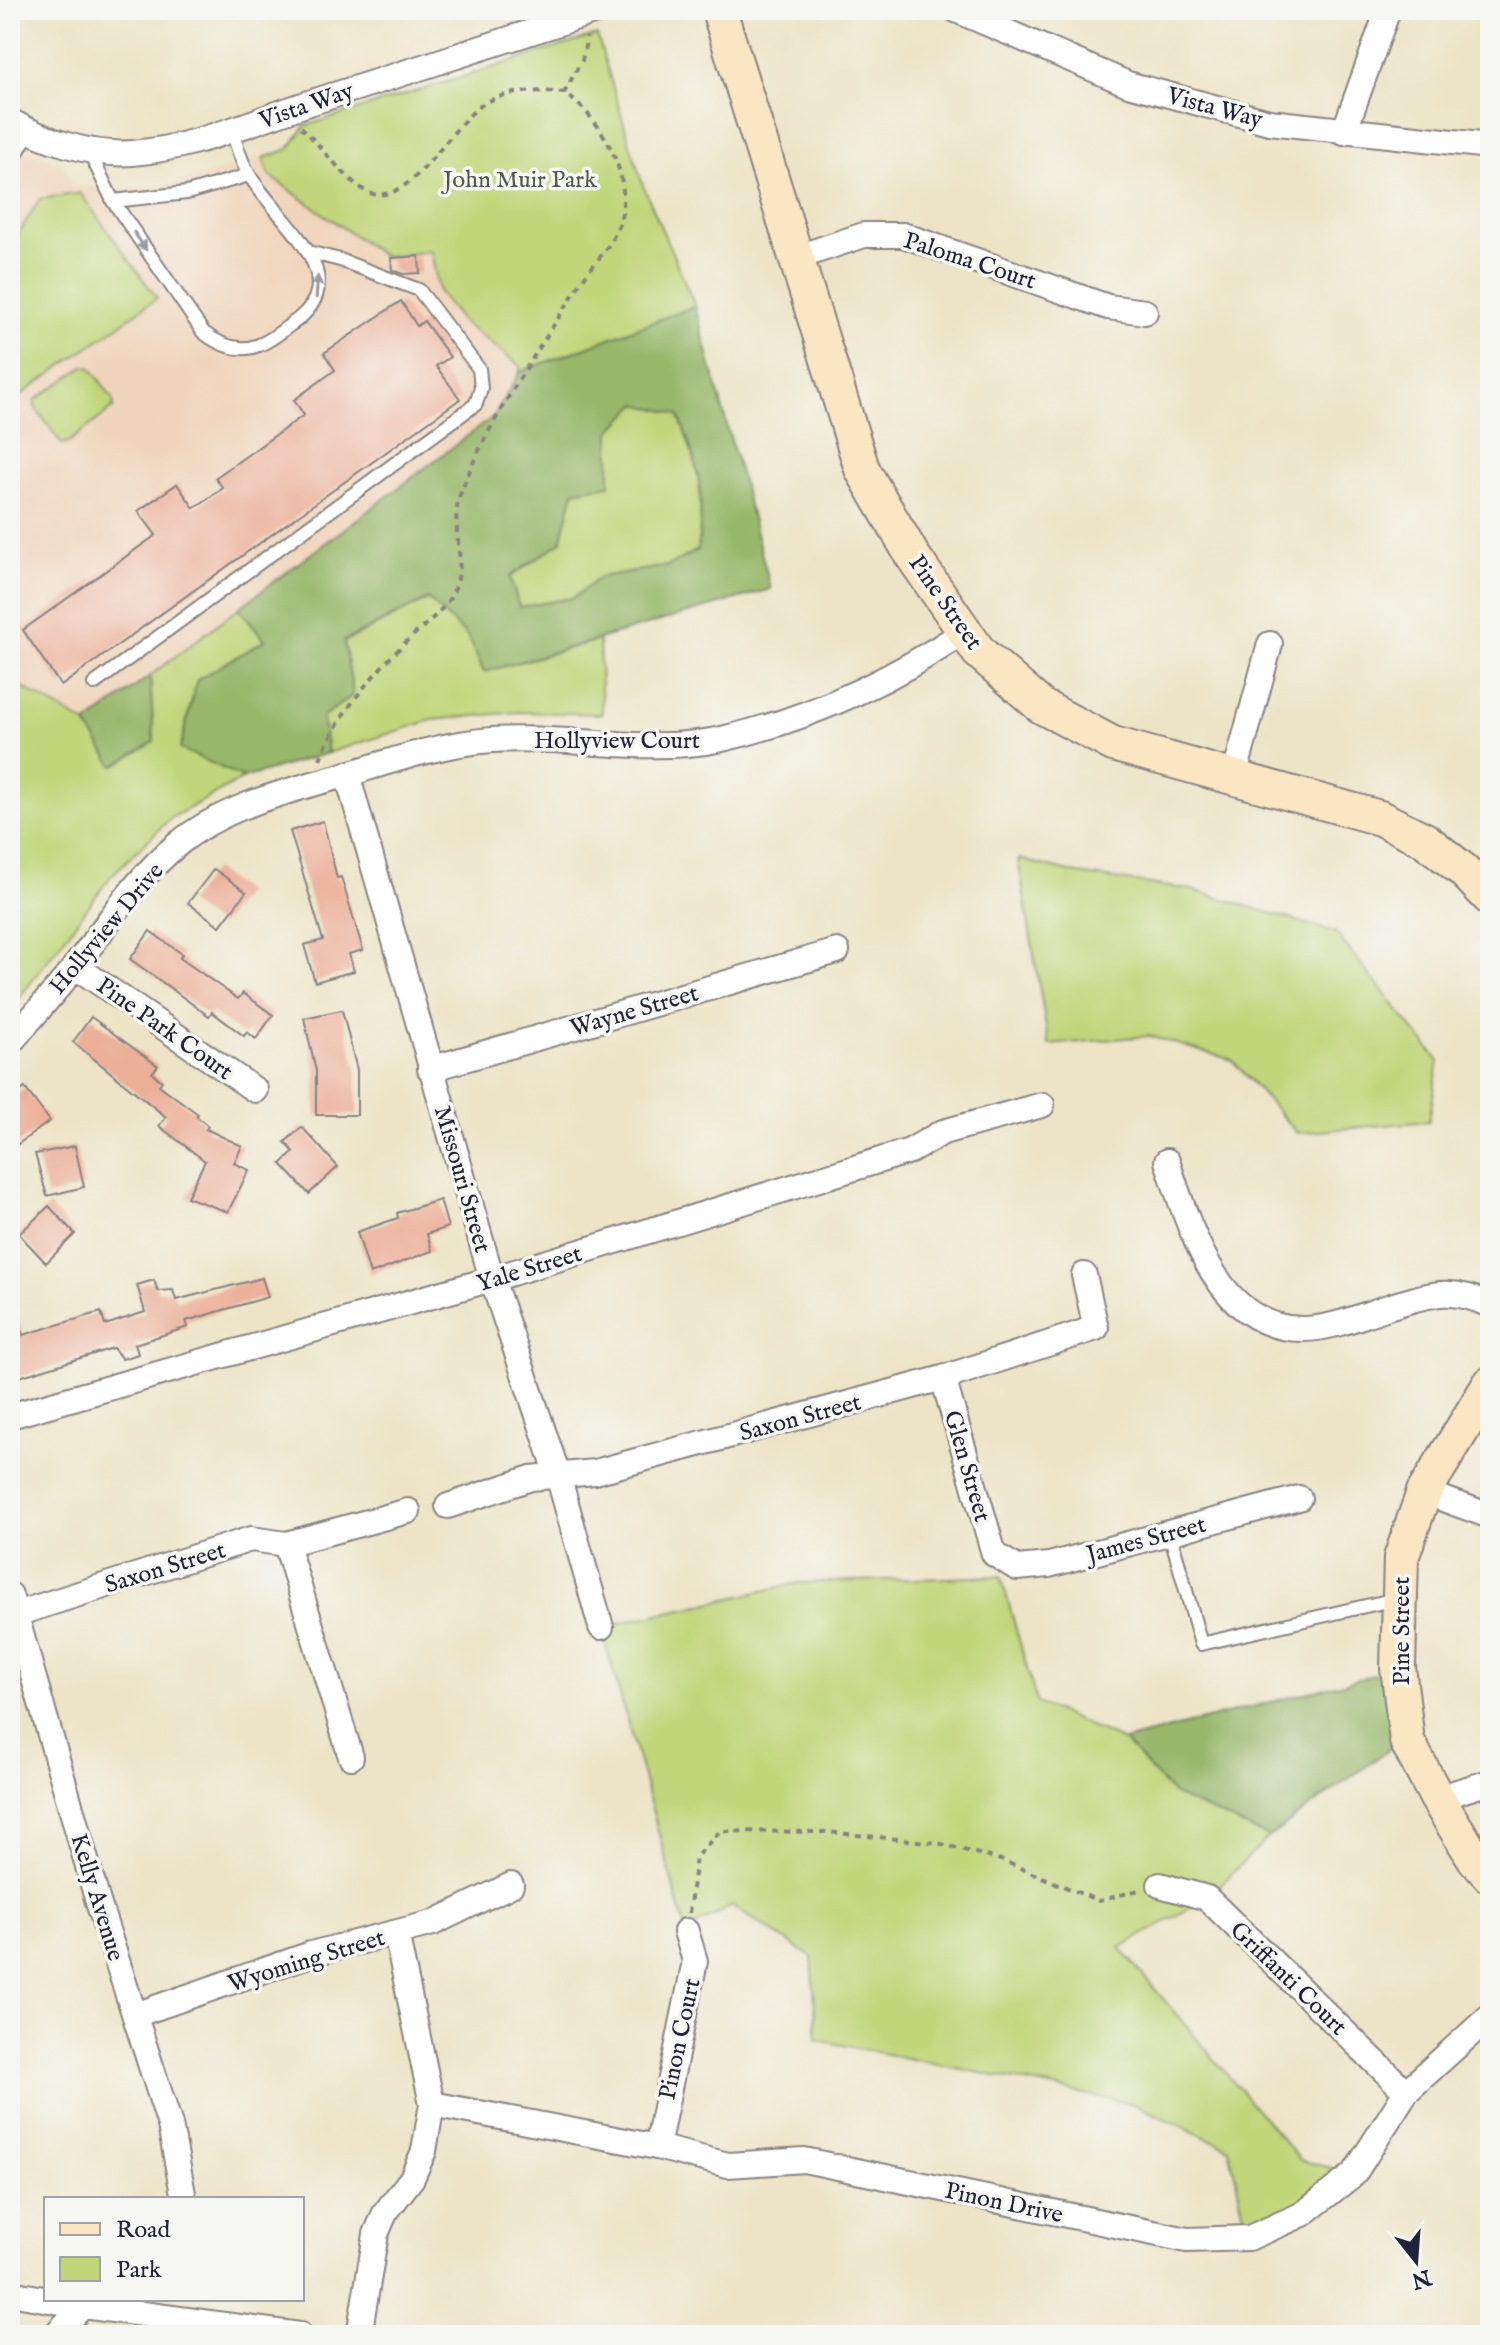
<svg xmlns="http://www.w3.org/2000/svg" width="1500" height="2345" font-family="'IM FELL English',serif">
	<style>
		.built { fill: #f0d5bc }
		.green { fill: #c1d67a; stroke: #727c5a; stroke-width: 2 }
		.forest { fill: #98b76a; stroke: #5d6c52; stroke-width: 2; fill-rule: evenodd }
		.building { fill: #ecaf98 }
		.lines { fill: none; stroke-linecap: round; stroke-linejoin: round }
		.lane-casing { stroke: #888381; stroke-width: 16 }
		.street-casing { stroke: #888381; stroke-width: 28 }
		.secondary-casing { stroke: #888381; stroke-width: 38 }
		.path { stroke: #888381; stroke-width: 4; stroke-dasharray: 6 6; stroke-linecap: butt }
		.lane { stroke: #fff; stroke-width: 12 }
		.street { stroke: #fff; stroke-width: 24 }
		.secondary { stroke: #fbe6c3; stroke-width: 34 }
		.oneway { fill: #9c9ca7 }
		.labels { text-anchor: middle; stroke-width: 7; stroke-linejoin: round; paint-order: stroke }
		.street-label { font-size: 24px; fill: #22223b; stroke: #f6f6f2 }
		.park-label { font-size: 24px; fill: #52584e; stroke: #f6f6f2 }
	</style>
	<rect width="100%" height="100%" fill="#f6f6f2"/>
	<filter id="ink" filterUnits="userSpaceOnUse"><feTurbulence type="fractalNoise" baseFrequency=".0125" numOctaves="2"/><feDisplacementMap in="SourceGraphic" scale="16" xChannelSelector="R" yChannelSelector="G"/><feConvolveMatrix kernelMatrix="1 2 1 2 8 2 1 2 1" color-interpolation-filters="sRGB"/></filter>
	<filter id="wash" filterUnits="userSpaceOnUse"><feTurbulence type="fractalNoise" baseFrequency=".006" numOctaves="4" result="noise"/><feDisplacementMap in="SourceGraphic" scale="32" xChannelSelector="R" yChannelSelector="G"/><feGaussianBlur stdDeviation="1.8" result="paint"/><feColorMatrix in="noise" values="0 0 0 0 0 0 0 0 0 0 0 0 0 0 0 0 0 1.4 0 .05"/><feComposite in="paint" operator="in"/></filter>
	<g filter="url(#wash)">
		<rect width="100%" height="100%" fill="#ede4c7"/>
		<!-- built -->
		<path class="built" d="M11,145L62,164L74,186L127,189L173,184L263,158L269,175L359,241L431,251L439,292L461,321L521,366L494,416L86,724L10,680Z"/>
		<!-- green -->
		<g class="green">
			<path d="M597,35L642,183L695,306L520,372V366L461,321L439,292L431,251L384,257L269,175L263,158L289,149L305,126Z"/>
			<path d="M80,193L157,298L10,403V247L40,199Z"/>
			<path d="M85,366L90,367L113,399L114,407L69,442L62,444L35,407V400Z"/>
			<path d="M637,403L678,414C700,469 704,491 698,550L668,566L600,577L573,598L519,607L510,577L561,542L574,491L610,484V432Z"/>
			<path d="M429,599L468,637L484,672L599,640L602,714L518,712L432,720L328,753L322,717L353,695L344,642Z"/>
			<path d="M239,608L265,640L197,680L180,748L244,778L171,818L112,875L10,1010V680L86,724L114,766L154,742L150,676Z"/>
			<path d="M1018,859L1078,874L1192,890L1335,932L1439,1061L1429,1121L1297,1133L1232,1060L1149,1036L1049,1045Z"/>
			<path d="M1001,1576L1037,1703L1124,1741L1174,1795L1269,1837L1207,1898L1120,1948L1300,2160L1354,2174L1249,2238L1229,2148L1134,2104L817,2040L812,1957L732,1906L686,1931L601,1627L798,1583Z"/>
		</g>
		<!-- forest -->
		<g class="forest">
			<path d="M695,306L771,589L484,672L468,637L428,599L344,641L353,695L322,717L328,753L244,778L180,749L197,680L265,640L239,608L494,416L520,372ZM637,404L678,414C700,468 705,491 698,550L668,566L600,577L573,598L519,607L510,577L561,542L574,491L610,485V432Z"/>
			<path d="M150,676L154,742L114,766L86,724Z"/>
			<path d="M1396,1669L1403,1739L1269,1837L1174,1795L1124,1741Z"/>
		</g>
		<g id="blocks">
			<!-- building -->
			<g class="building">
				<path d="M419,256L420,273L403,274L392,270L391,258Z"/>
				<path d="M401,301L417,326L424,321L450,357L436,366L460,399L61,686L23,630L156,535L138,511L177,484L194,508L223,488L215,478L304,415L294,400L335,370L324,353Z"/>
				<path d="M323,821L337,878L341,877L363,950L349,954L354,971L315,982L304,945L323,940L290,831Z"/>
				<path d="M214,869L246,892L220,926L188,903Z"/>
				<path d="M150,931L182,954L180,958L238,999L243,993L273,1015L256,1039L247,1032L244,1036L212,1012L209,1016L130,959Z"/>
				<path d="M342,1010L357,1070V1115H316V1071L304,1018Z"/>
				<path d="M91,1017L158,1066L152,1073L162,1081L159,1085L198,1114L196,1116L208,1126L206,1129L242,1146L234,1163L249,1170L228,1212L187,1197L205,1161L159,1126L166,1117L73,1042Z"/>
				<path d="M25,1088L50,1121L18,1144L10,1133V1099Z"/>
				<path d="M302,1127L338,1167L309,1194L281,1164L294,1152L285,1142Z"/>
				<path d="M75,1146L84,1187L47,1196L35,1154Z"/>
				<path d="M440,1200L448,1227L427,1234L432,1251L370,1274L357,1232L398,1218L397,1213Z"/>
				<path d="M49,1206L75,1234L46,1263L19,1234Z"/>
				<path d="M262,1278L268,1297L186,1321L188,1327L135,1344L138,1354L122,1359L113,1348L13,1379L10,1307L15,1306L23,1335L101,1312L105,1325L145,1312L137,1285L154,1280L158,1291L173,1290L176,1300Z"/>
			</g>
		</g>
	</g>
	<g filter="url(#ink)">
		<use href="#blocks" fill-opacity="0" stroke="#888381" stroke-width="2"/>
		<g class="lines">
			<defs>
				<g id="lane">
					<path d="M88,149L113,201L203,332C219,345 239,353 259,345C270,341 281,332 290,325C361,279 278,222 250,176C241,163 237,146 232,131"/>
					<path d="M10,165L29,132"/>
					<path d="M113,201L187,193L249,175"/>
					<path d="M94,684L476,404L481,388L479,369L419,290L340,260L308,252"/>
					<path d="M1170,1533L1201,1644L1396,1599"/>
				</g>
				<g id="street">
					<path d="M956,10L1128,84L1269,122L1490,146"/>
					<path d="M10,121C46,141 91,156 133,153C193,148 246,124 303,105C402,74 500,42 599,10"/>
					<path d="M1344,132L1388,10"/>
					<path d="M795,258L864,235H903L1108,307L1145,312"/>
					<path d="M347,774L492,1279L558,1475L601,1627"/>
					<path d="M1234,777L1270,644"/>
					<path d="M75,966L255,1090"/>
					<path d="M10,1043C32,1017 56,991 77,964C109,922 136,878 178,844C224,806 288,791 345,775C394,760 440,744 492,740C567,735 647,755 722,739C810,719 889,682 964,632"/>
					<path d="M430,1069L837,951"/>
					<path d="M1167,1161C1189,1226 1218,1330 1303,1329C1332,1329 1363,1315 1391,1306C1432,1294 1449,1286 1490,1305"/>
					<path d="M943,1378L994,1554L1017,1568L1049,1565L1299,1498"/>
					<path d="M10,1416L492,1279L910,1151L943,1132L1042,1105"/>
					<path d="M1424,1492L1490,1516"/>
					<path d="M448,1506L531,1478L595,1472L943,1378L1096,1328L1084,1275"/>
					<path d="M286,1544L351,1757"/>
					<path d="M10,1595L98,1902L170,2125L184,2199"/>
					<path d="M16,1614L251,1539L286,1544L408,1511"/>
					<path d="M1437,1798L1490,1782"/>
					<path d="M1160,1885L1207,1898L1406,2092"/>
					<path d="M135,2015L311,1954L433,1923L511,1885"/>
					<path d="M432,2104L657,2147L728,2165L804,2160L1187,2240L1249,2238L1303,2214L1354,2174L1406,2092L1490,2016"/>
					<path d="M657,2147L695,1961L686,1931"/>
					<path d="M10,2293L83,2306L300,2335"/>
					<path d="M55,2335L83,2306"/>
					<path d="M359,2335L376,2234L385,2213L412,2178L424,2151L432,2104L396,1933"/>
				</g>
				<g id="secondary">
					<path d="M719,10L862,469L912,555L979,652L1041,706L1113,744L1380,818L1425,840L1463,870L1490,898"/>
					<path d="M1490,1384L1424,1492L1401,1558L1398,1667L1407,1741L1437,1798L1475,1859L1490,1876"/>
				</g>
			</defs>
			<!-- lane casing -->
			<use href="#lane" class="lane-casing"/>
			<!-- street casing -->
			<use href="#street" class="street-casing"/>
			<!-- secondary casing -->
			<use href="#secondary" class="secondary-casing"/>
			<!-- path -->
			<g class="path">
				<path d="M564,93L582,60L587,37"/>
				<path d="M301,127C318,142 353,190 373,194C416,202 451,122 485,103C509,90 538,90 564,93C599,116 630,169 622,213C616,245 592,263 576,290C536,355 486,423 460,495C448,529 471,562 451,596C440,615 420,628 405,643C371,676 338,715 320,759"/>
				<path d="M689,1913L696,1857L720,1831L826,1832L938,1843L1001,1860L1099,1901L1139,1890"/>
			</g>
			<!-- lane -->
			<use href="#lane" class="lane"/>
			<!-- street -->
			<use href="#street" class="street"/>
			<!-- secondary -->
			<use href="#secondary" class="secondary"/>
		</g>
		<!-- one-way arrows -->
		<defs><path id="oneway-solid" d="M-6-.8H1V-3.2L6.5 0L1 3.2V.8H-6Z" transform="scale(2)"/></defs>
		<g class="oneway">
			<use href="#oneway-solid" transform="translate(140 241) rotate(55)"/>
			<use href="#oneway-solid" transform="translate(317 287) rotate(-86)"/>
		</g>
	</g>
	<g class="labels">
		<!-- street labels -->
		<g class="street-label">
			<text transform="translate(306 105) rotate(-19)" y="8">Vista Way</text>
			<text transform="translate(1215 107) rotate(15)" y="8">Vista Way</text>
			<text transform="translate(970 260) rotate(18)" y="8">Paloma Court</text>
			<text transform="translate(946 602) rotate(55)" y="8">Pine Street</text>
			<text x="617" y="748">Hollyview Court</text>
			<text transform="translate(106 928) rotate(-50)" y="8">Hollyview Drive</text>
			<text transform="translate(634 1010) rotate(-16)" y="8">Wayne Street</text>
			<text transform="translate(165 1028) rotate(35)" y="8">Pine Park Court</text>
			<text transform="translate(463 1179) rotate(74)" y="8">Missouri Street</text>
			<text transform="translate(529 1268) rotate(-17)" y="8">Yale Street</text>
			<text transform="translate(800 1417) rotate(-15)" y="8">Saxon Street</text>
			<text transform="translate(968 1466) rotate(74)" y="8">Glen Street</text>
			<text transform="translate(1146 1539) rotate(-15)" y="8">James Street</text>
			<text transform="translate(165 1567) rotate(-17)" y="8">Saxon Street</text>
			<text transform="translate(1401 1631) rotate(-90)" y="8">Pine Street</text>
			<text transform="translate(98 1897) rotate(73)" y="8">Kelly Avenue</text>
			<text transform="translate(306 1960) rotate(-17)" y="8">Wyoming Street</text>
			<text transform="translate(1289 1978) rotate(44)" y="8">Griffanti Court</text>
			<text transform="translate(679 2039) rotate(-78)" y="8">Pinon Court</text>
			<text transform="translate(1004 2202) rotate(12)" y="8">Pinon Drive</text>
		</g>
		<!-- park labels -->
		<g class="park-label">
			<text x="520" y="187">John Muir Park</text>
		</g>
	</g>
	<!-- margin -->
	<rect width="1500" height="2345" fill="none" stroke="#f6f6f2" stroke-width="40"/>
	<!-- legend -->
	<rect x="44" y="2197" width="260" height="104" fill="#f6f6f2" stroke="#a1a1a9" stroke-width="2"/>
	<rect x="60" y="2223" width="40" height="12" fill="#fbe6c3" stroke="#a1a1a9" stroke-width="2"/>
	<text x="116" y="2237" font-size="24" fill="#22223b">Road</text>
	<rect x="60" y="2257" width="40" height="24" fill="#c1d67a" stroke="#a1a1a9" stroke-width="2"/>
	<text x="116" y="2277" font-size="24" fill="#22223b">Park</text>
	<!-- north arrow -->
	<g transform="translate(1416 2261) rotate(163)" stroke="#f6f6f2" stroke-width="6" paint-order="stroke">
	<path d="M0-6L14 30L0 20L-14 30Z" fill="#22223b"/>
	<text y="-12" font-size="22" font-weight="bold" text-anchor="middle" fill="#22223b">N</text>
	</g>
</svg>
